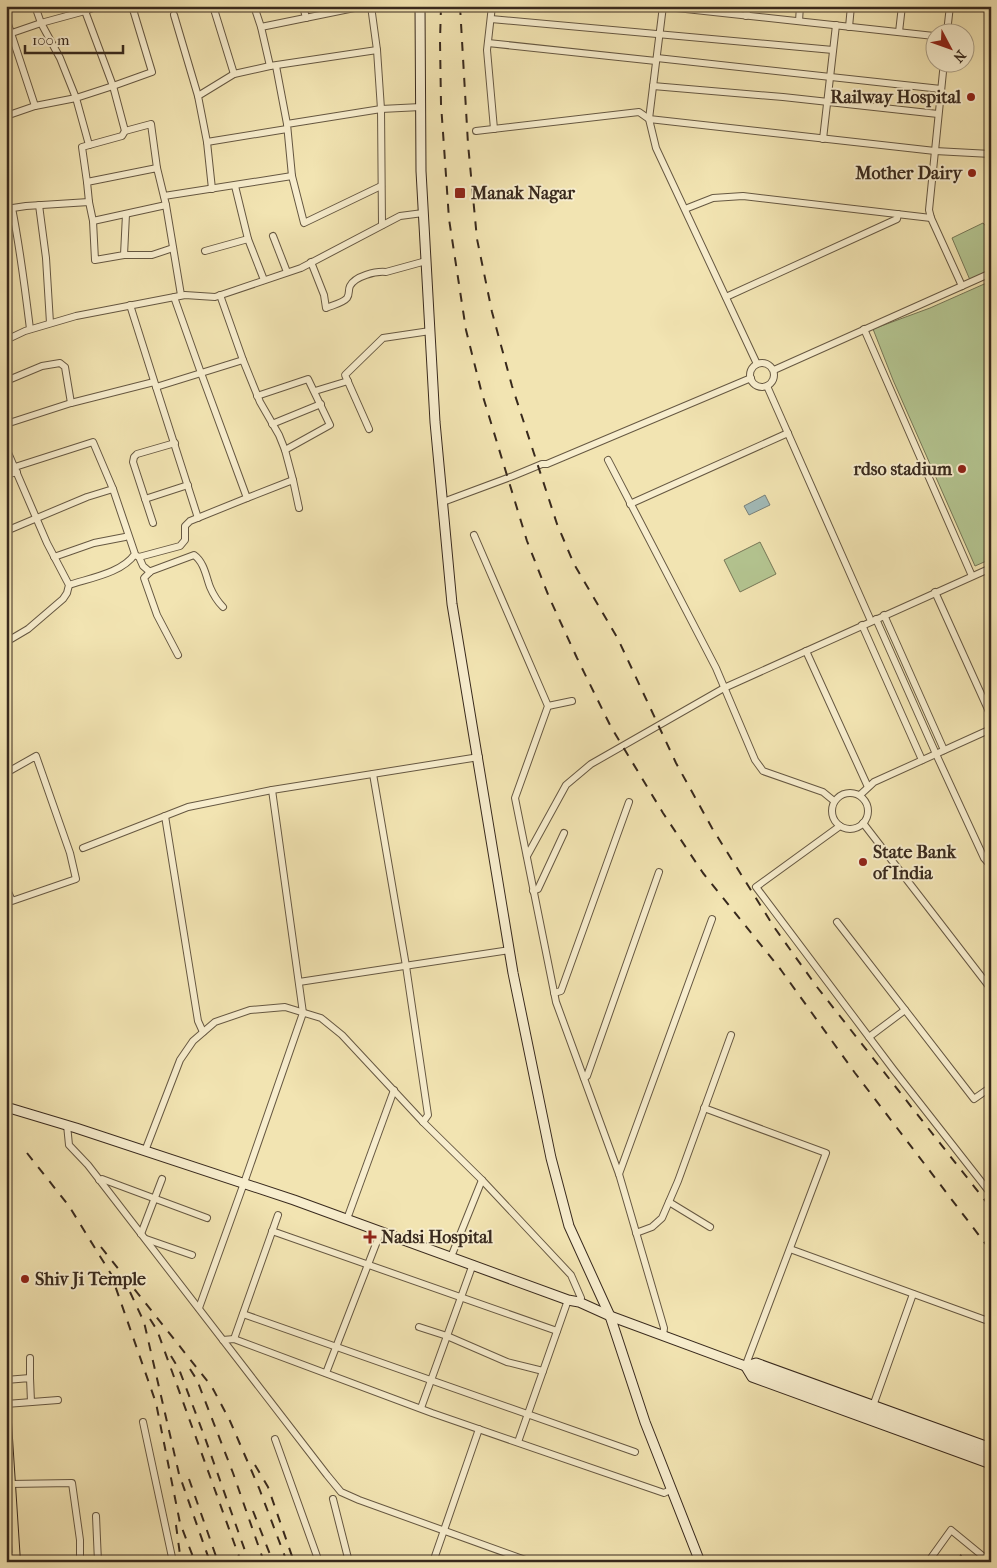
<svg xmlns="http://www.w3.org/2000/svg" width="997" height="1568" font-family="'IM FELL French Canon',serif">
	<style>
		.green { fill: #b4c591; stroke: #767757 }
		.water { fill: #a2bbb9; stroke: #78817b }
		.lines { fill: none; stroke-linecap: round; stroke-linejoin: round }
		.street-casing { stroke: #665842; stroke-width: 8 }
		.secondary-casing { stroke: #38291d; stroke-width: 11 }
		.primary-casing { stroke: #38291d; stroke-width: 12 }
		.street { stroke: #f7edcd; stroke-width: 6 }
		.secondary { stroke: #f7edcd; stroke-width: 9 }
		.primary { stroke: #f2e4b2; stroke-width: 10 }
		.rail { stroke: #38291d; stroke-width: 2; stroke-dasharray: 9 9; stroke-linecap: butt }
		.poi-dot { fill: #8f2418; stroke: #f7edcd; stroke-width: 2 }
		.labels { text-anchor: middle; stroke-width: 4; stroke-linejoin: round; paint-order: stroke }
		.poi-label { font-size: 18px; font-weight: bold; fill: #38291d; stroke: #f7edcd; text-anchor: start }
	</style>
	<rect width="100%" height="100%" fill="#f2e4b2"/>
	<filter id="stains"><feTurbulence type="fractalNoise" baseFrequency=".004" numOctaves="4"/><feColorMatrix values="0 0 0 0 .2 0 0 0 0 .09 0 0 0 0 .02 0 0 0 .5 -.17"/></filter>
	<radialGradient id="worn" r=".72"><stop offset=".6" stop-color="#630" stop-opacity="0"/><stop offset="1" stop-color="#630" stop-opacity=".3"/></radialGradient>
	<!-- green -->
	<g class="green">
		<path d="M983,223L991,232V269L970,280L952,238Z"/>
		<path d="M991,281V559L975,566L893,380L873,329L930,308Z"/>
		<path d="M760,542L776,574L740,592L724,560Z"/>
	</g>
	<!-- water -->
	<path class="water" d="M765,495L770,505L749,515L744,506Z"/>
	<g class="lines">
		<defs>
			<g id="street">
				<path d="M98,6L85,11L113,86L152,72L132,6"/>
				<path d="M213,6L234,74"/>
				<path d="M254,6L261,27"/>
				<path d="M303,6L306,18"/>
				<path d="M371,6L377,50"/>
				<path d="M492,6L487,50L494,129"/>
				<path d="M658,6L934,36"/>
				<path d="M663,6L649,119L656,148L757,364"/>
				<path d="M174,15L198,96"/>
				<path d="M746,16L748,6"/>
				<path d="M6,18L35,106"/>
				<path d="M491,19L833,50"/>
				<path d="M799,21L800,6"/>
				<path d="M849,27L851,6"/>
				<path d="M899,32L902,6"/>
				<path d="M947,32L950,6"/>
				<path d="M6,35L41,23L85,11L84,6"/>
				<path d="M488,43L656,61"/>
				<path d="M657,58L941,89"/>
				<path d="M944,62L929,210L931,218L962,286"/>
				<path d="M270,66L261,27L364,6"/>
				<path d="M276,66L287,124"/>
				<path d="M653,86L783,97L938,114"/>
				<path d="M6,116L35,106L76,98L60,58L41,23L35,6"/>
				<path d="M476,131L639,112L649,119L935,151L991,154"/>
				<path d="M823,139L836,25"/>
				<path d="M207,142L287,129"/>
				<path d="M89,145L76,98L113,86L125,131"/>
				<path d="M87,182L82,147L122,136L125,131L151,124L157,168"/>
				<path d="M235,186L248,239"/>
				<path d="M381,186L304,223L292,176L287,124L381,109L421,107"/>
				<path d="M212,189L207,142L198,96L234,74L270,66L377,50L381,109L382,225"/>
				<path d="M164,196L292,176"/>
				<path d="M89,202L87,182L157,168L166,205"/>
				<path d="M39,205L46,258L50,323"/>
				<path d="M12,208C20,248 25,288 30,329"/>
				<path d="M6,209L26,206L89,202L93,221L166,205L181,295"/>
				<path d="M685,209L713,198L743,196L931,218"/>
				<path d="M93,221L95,260L124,255L126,214"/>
				<path d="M273,236L287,272"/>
				<path d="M205,251L248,239L264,280"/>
				<path d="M124,255H152L173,248"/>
				<path d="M311,262L324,295L326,308C333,305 343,303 347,298C350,294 348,290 350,286C355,276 376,271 386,272L426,261"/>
				<path d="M174,297L201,373L247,498L293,480L299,508"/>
				<path d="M726,297L897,219L898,214"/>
				<path d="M130,305L156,387L243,360L220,295"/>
				<path d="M864,329L972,576"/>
				<path d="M6,340L25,331L76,316L185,295L215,297L301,268L400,216L423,213"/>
				<path d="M243,360L260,402L279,435L285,450L293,480"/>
				<circle cx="762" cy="375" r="12"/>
				<path d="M774,370L991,273"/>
				<path d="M6,381L42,366L60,363L65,367L71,403"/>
				<path d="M767,386L871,621"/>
				<path d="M156,387L198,518"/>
				<path d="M315,391L348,381"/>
				<path d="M257,396L308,379L330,425L285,450"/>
				<path d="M6,424L71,403L154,382"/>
				<path d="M272,424L321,404"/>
				<path d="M369,429L345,375L383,338L430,331"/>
				<path d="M6,448L47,543L69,585L67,593L63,599L28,629L6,642"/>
				<path d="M608,460L716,668L755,760L763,771L823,792L834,801"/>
				<path d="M15,467L93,442L113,489L135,554C122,573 90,578 69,585"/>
				<path d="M6,475L17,472"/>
				<path d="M145,499L188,485"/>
				<path d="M443,502L513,476L542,464H547L751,378"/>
				<path d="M630,504L788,433"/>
				<path d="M153,523L133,462L134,457L137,454L175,443"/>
				<path d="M6,531L87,497L113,489"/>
				<path d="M474,535L548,706L515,798L556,1002L619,1174L664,1328L663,1336"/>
				<path d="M137,556L139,557L143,566L150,572"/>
				<path d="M54,557L94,543L125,537"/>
				<path d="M139,557L180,546L185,540V526L190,521L247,498"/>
				<path d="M935,592L991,716"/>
				<path d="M884,615L944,750"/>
				<path d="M876,619L936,754L984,858L991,866"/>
				<path d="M862,625L922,760"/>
				<path d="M806,651L868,787"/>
				<path d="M178,655L157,615L144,578L151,571L194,555C204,562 206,576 210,587C213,594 217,601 223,607"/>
				<path d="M548,706L572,701"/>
				<path d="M6,773L36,756L70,853L76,879L12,901L6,887"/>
				<path d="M373,774L406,966L428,1115L423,1122"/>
				<circle cx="850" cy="811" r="18"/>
				<path d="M860,795L874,782L991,729"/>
				<path d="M165,816L198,1021L203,1032"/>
				<path d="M863,823L991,989"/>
				<path d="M840,826L756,887L893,1069L991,1194"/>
				<path d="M83,848L188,807L272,790L479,757"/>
				<path d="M527,856L566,785L591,764L724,688L991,568"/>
				<path d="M533,891L538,889L564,833"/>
				<path d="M837,922L974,1099L991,1087"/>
				<path d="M299,982L510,950"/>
				<path d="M554,993L561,991L629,802"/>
				<path d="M869,1037L905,1010"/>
				<path d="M584,1078L587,1076L659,872"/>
				<path d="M704,1108L826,1153L745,1367"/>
				<path d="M67,1125L69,1145L88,1165L327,1475L341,1492L359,1500L531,1562"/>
				<path d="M145,1151L180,1060L193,1041L215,1022L250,1010L285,1007L321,1018L342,1035L423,1122L482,1180L571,1275L581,1298L579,1302"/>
				<path d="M619,1174L712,919"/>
				<path d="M99,1180L102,1179L207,1218"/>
				<path d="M669,1202L710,1227"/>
				<path d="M347,1219L394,1090"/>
				<path d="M272,1231L557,1331"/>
				<path d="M636,1233L652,1227L662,1218L678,1181L731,1035"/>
				<path d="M141,1234L162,1179"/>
				<path d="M146,1239L192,1255"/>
				<path d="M790,1249L991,1322"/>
				<path d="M451,1257L482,1180"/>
				<path d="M199,1308L244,1183L303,1013L272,790"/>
				<path d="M243,1314L635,1452"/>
				<path d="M419,1327L447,1336L507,1362L543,1371"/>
				<path d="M234,1339L278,1215"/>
				<path d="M223,1340L234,1339L432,1413L664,1493L672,1489"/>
				<path d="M30,1358V1378"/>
				<path d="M326,1373L381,1231"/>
				<path d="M6,1380L30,1378L31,1402"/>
				<path d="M6,1404L58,1400"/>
				<path d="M873,1406L913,1294"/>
				<path d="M421,1408L473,1264"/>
				<path d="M143,1422L173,1562"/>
				<path d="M275,1439L319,1562"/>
				<path d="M518,1442L568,1300"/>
				<path d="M10,1484L72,1483L80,1540V1562"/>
				<path d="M333,1499L349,1562"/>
				<path d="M96,1516L98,1562"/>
				<path d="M433,1562L479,1429"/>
				<path d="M928,1562L951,1530L990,1562"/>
			</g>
			<g id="secondary">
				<path d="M420,6L421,171L435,422L452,604L513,973L551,1158L569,1226L610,1316L645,1422L700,1562"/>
				<path d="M6,1107L76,1128L294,1200L568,1300L579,1302L610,1316L991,1457"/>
				<path d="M746,1366L756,1363L991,1448"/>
				<path d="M746,1367L752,1377L991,1464"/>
			</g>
			<path id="primary" d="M6,1423L15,1562"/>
		</defs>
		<!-- street casing -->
		<use href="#street" class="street-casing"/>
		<!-- secondary casing -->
		<use href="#secondary" class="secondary-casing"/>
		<!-- primary casing -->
		<use href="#primary" class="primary-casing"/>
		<!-- street -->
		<use href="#street" class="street"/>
		<!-- secondary -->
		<use href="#secondary" class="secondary"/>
		<!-- primary -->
		<use href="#primary" class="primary"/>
		<!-- rail -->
		<g class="rail">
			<path d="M441,6L440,41L441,104L445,161L449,219L466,330L481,390L527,541L549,597L577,658L611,727L663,813L703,873L781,970L855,1073L991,1251"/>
			<path d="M460,6L468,144L477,239L492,312L512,386L557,524L574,564L618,639L676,763L712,828L774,927L817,987L991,1208"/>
			<path d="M27,1153L69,1206L111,1274L156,1403L180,1523L195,1562"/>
			<path d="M101,1247L212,1387L230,1421L259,1488L287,1562"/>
			<path d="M130,1292L144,1322L179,1474L210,1562"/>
			<path d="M150,1319L157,1330L241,1562"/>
			<path d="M171,1356L179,1369L205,1438L249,1562"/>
			<path d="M190,1369L197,1380L233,1473L264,1562"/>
			<path d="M6,1454L12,1562"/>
			<path d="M255,1465L268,1487L294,1562"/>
			<path d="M189,1479L218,1562"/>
			<path d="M253,1511L273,1562"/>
			<path d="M176,1525L181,1562"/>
			<path d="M956,1562L962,1554"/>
		</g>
	</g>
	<!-- markers -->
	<g class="poi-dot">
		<circle cx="971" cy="97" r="5"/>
		<circle cx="972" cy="173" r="5"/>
		<rect x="454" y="187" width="12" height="12" rx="2.5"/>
		<circle cx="962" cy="469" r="5"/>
		<circle cx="863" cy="862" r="5"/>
		<path d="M367.5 1229.5h5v5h5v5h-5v5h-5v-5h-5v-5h5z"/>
		<circle cx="25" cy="1279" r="5"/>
	</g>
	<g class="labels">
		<!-- poi labels -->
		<g class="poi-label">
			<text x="961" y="103" text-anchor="end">Railway Hospital</text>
			<text x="962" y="179" text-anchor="end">Mother Dairy</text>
			<text x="471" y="199">Manak Nagar</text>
			<text x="952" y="475" text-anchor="end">rdso stadium</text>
			<text x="873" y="858">State Bank<tspan x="873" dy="21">of India</tspan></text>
			<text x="381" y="1243">Nadsi Hospital</text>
			<text x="35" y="1285">Shiv Ji Temple</text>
		</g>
	</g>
	<!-- margin -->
	<rect width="997" height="1568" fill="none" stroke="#f2e4b2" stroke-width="25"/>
	<rect x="8" y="8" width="982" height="1553" fill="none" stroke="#38291d" stroke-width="2.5"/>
	<rect x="12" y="12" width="972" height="1543" fill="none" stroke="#38291d"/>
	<!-- north arrow -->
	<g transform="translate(950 48) rotate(131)"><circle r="24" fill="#f7edcd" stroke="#ab9f87"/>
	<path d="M0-4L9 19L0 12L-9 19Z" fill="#8f2418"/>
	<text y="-8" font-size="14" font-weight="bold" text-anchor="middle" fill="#38291d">N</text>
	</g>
	<!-- scale -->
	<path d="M25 45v8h98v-8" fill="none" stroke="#38291d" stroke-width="2.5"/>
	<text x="32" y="45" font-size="15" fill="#38291d" stroke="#f7edcd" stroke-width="4" paint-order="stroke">100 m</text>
	<rect width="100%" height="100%" filter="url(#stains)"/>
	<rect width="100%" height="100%" fill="url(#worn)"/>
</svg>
